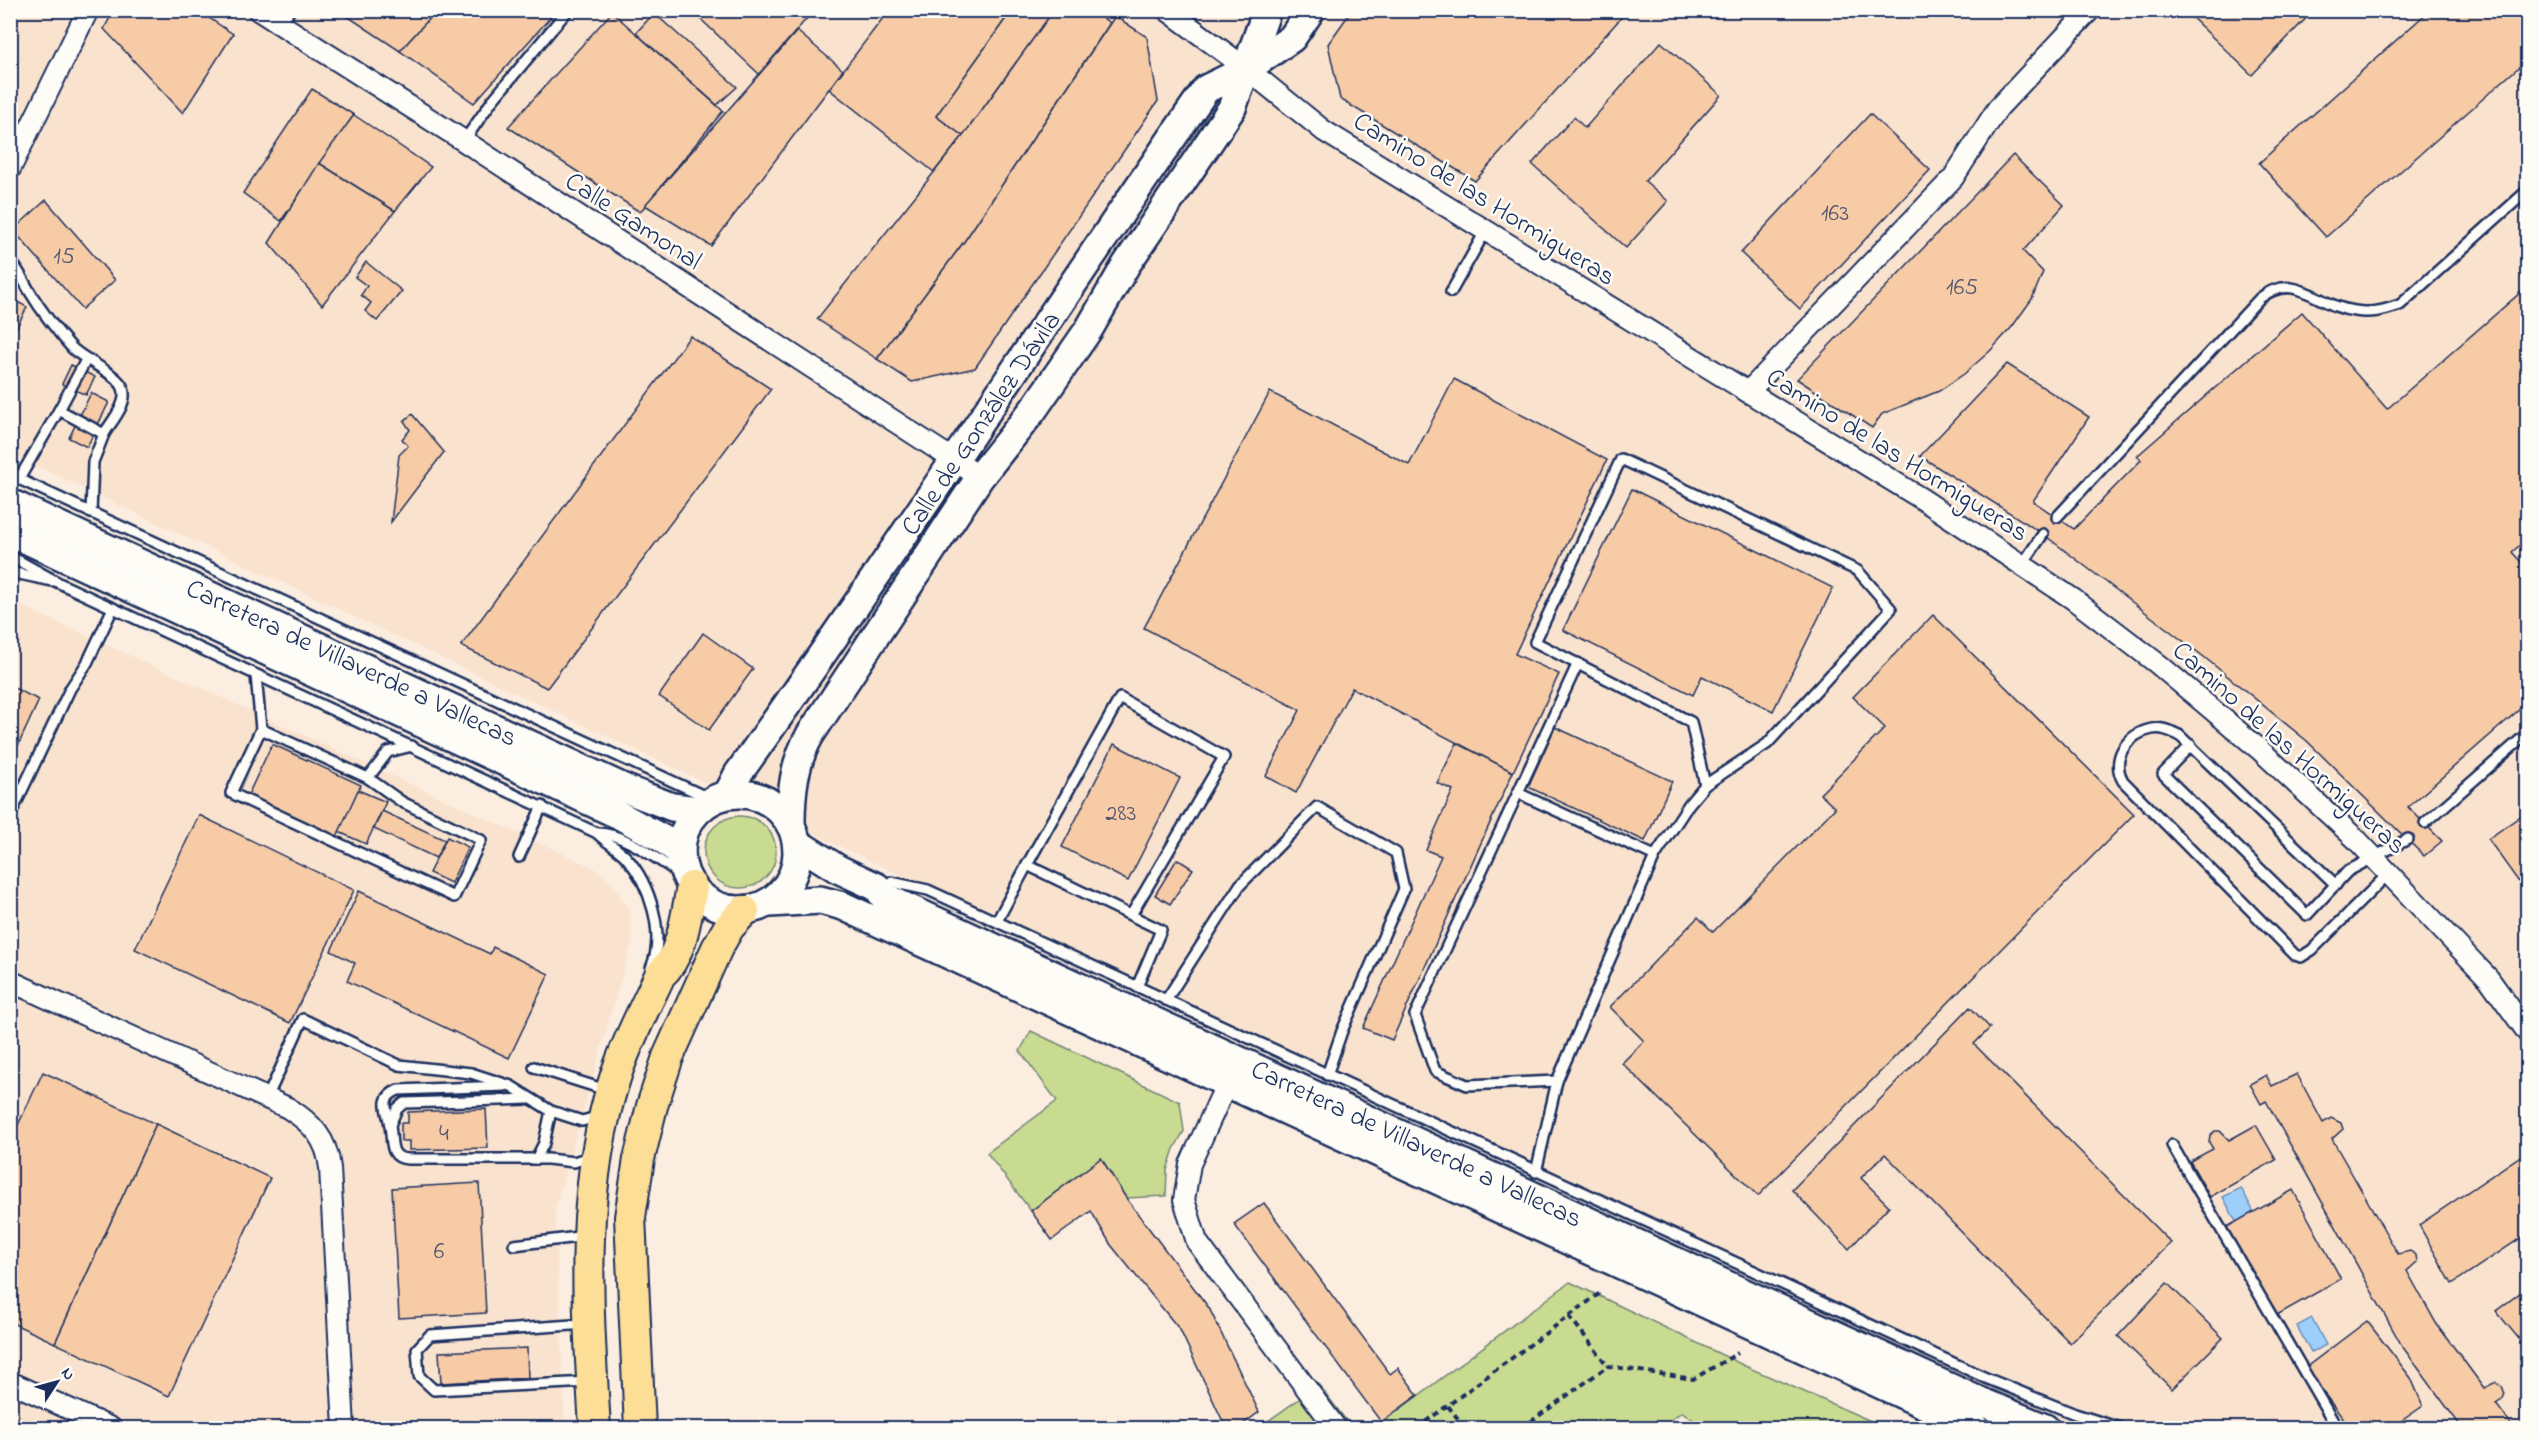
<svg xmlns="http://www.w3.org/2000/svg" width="2538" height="1439" font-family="'Indie Flower',sans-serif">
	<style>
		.built { fill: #fae3ce }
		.green { fill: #c9db90; stroke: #728577; stroke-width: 1.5 }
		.water { fill: #9dcffa; stroke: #698fbc; stroke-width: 1.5 }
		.building { fill: #f7cba6; stroke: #1b2f5e; stroke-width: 1.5 }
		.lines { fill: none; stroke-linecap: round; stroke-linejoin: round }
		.lane-casing { stroke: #1b2f5e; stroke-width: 14 }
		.street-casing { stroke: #1b2f5e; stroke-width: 24 }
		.secondary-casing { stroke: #1b2f5e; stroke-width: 32 }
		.primary-casing { stroke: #1b2f5e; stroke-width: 34 }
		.path { stroke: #1b2f5e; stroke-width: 4; stroke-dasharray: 6 4.5; stroke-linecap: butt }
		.lane { stroke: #fdfcf7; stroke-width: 9 }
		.street { stroke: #fdfcf7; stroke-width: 20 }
		.secondary { stroke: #fdfcf7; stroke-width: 27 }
		.primary { stroke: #fdde96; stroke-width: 30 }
		.labels { text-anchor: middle; stroke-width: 5; stroke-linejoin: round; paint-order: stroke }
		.number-label { font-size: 24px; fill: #525670 }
		.street-label { font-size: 27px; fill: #1b2f5e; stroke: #fdfcf7 }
	</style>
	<rect width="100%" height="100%" fill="#fbeddf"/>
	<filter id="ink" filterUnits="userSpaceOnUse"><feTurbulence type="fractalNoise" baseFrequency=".0167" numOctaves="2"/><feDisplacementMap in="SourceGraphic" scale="12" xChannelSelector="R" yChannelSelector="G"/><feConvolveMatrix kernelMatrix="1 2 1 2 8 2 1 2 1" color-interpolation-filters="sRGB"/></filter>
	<g filter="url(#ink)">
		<!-- built -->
		<g class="built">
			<path d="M11,11H2527V1428H2078L2016,1403L11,454Z"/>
			<path d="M11,601L594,868L613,885L630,912L632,941L555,1208L565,1428H11Z"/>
		</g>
		<!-- green -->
		<g class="green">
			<circle cx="740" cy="852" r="36"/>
			<path d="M1031,1031L1180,1102L1184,1131L1174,1149L1167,1170L1166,1196L1126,1198L1101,1158L1031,1211L987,1153L1057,1101L1020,1051Z"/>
			<path d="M1570,1282L1745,1366L1887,1428H1705L1682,1412L1659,1428H1580L1574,1421L1563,1428H1375Z"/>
			<path d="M1319,1385L1352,1428H1258Z"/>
		</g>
		<!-- water -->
		<g class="water">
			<path d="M2241,1188L2257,1218L2239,1227L2223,1197Z"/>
			<path d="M2312,1318L2326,1345L2311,1353L2297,1326Z"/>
		</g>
		<!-- building -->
		<g class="building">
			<path d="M114,10H197L233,34L183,113L104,29Z"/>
			<path d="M338,10H437L400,51Z"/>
			<path d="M437,10H557L474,103L400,51Z"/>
			<path d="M691,10H814L759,74Z"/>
			<path d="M889,10H1012L936,116L963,136L934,172L829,89Z"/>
			<path d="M1012,10H1054L963,136L936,116Z"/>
			<path d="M1054,10H1091L1110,23L966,239L877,359L817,319L963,136Z"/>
			<path d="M1352,10H1628L1475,181L1340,99L1328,44Z"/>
			<path d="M2184,10H2314L2252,75Z"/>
			<path d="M2430,10H2528V59L2326,237L2259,163Z"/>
			<path d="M612,12L723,111L640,212L508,127Z"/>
			<path d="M654,13L737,87L717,105L636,33Z"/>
			<path d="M1115,16L1147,37L1158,101L975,368L912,382L877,359L966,239Z"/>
			<path d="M797,31L843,70L711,246L645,205Z"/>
			<path d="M1661,42L1721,95L1645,181L1668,201L1626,248L1532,164L1574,117L1585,128Z"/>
			<path d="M312,89L354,115L281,221L243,193Z"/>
			<path d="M1870,114L1930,170L1800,309L1741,253Z"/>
			<path d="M354,115L431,167L395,211L319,163Z"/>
			<path d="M2013,155L2064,205L2023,251L2043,272L2032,299L2012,327L1990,351L1964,374L1939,391L1882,414L1872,428L1797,379Z"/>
			<path d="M319,163L395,211L322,305L269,243Z"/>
			<path d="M46,200L115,280L82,309L13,230Z"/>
			<path d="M366,262L402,291L377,321L365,311L371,303L361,295L367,286L355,277Z"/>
			<path d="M2528,286V538L2512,552L2528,570V702L2408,807L2442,841L2424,856L2307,741L2204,657L2043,534L1920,456L2007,364L2089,417L2033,501L2074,529L2141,460L2137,456L2302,312L2387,409Z"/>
			<path d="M10,298L27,307L10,341Z"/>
			<path d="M690,336L771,389L547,688L461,646Z"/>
			<path d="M71,365L95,377L86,395L62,384Z"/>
			<path d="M1454,379L1607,460L1515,654L1559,674L1513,772L1352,688L1296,793L1266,776L1300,710L1144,628L1270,392L1409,465Z"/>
			<path d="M91,393L109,402L87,447L69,438Z"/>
			<path d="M412,414L444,452L391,522L399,455L408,446L402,439L410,430L404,421Z"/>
			<path d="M1632,489L1833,588L1773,711L1702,676L1693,695L1563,630Z"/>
			<path d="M1933,615L2134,814L1758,1196L1622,1063L1644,1041L1610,1007L1698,917L1713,932L1835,808L1820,794L1885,728L1853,697Z"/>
			<path d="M703,633L753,669L709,730L659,696Z"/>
			<path d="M10,686L39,700L10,763Z"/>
			<path d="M1555,727L1672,781L1645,841L1528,787Z"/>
			<path d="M1457,743L1513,772L1392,1040L1363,1028L1441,856L1426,850L1453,790L1437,783Z"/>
			<path d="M272,744L361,785L337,837L248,795Z"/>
			<path d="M1114,744L1180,778L1128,881L1062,847Z"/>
			<path d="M358,790L386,802L366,844L339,832Z"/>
			<path d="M382,811L445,840L436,858L374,829Z"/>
			<path d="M2528,811V895L2488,839Z"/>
			<path d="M199,815L354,890L290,1023L135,949Z"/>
			<path d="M447,837L468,847L451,883L429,873Z"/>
			<path d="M1177,859L1193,869L1170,904L1155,895Z"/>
			<path d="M359,891L490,954L493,947L549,974L509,1058L347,981L355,963L331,951Z"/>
			<path d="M1970,1007L1990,1028L1974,1044L2171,1243L2070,1343L1885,1154L1861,1178L1889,1206L1849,1249L1792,1190Z"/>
			<path d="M43,1072L156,1124L55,1343L10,1322V1142Z"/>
			<path d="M2297,1074L2323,1123L2331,1118L2341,1123L2343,1129L2332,1139L2398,1254L2410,1251L2416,1255L2417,1262L2407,1271L2436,1323L2484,1388L2496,1382L2502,1386L2505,1394L2502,1400L2496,1404L2514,1428H2462L2402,1346L2266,1101L2261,1104L2250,1084L2266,1075L2272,1086Z"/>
			<path d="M486,1109L488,1148L409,1150V1141H401V1123H408V1112Z"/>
			<path d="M156,1124L270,1178L169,1396L55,1343Z"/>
			<path d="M2256,1125L2276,1160L2210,1197L2190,1161L2213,1149L2209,1142L2210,1135L2215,1131H2220L2229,1140Z"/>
			<path d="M2528,1151V1233L2452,1284L2419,1225Z"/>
			<path d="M1101,1158L1126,1198L1209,1308L1259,1412L1238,1428H1226L1180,1330L1111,1245L1091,1211L1052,1240L1031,1211Z"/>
			<path d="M479,1183L486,1313L399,1318L392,1188Z"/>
			<path d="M2293,1190L2341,1279L2277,1315L2227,1227Z"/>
			<path d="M1264,1203L1390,1374L1398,1368L1418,1395L1381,1422L1234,1224Z"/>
			<path d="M2167,1283L2223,1338L2172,1389L2118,1336Z"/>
			<path d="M2528,1287V1350L2496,1311Z"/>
			<path d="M2367,1321L2411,1378L2423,1406L2391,1428H2350L2305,1368Z"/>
			<path d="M527,1348L528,1378L441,1383L439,1352Z"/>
		</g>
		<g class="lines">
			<defs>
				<g id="lane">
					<path d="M280,25L290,10"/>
					<path d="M464,141L492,101L568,10"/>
					<path d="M10,260C19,270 23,281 30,292C42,312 57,331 72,348C84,360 118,374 123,388C129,403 111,422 104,434"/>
					<path d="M1451,292L1486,230"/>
					<path d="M59,410L86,360"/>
					<path d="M10,475L713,800"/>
					<path d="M19,479L59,410L104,434L93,462L91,513"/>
					<path d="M2057,517L2260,298C2297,270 2317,307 2355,311C2372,314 2385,310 2400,305L2528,190"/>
					<path d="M10,556L59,583L597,833C606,842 617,848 626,857C650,884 666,934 651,968"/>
					<path d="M2022,565L2043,534"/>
					<path d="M10,572L52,581"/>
					<path d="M256,675L261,729L231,793L454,897L481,840L402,802L368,778L388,752L412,746"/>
					<path d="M261,729L368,778"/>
					<path d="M2191,745L2163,774L2307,915L2348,871L2408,839"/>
					<path d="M1518,793L1655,856"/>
					<path d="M10,816L70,689L87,663L113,608"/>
					<path d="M2425,823L2528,733"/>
					<path d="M597,833C625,832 663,864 688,879"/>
					<path d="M519,857L542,806"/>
					<path d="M2336,885L2179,735C2170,731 2162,727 2152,729C2127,734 2110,759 2123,781L2295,955L2301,957L2312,950L2389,873"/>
					<path d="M879,887L891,882L928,890L1986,1378L2075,1414L2120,1428"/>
					<path d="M1131,915L1224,757L1120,698L1027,865L1161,930L1137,987"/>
					<path d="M997,921L1027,865"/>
					<path d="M1166,1000L1240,885L1317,807L1396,853L1404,889L1342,1031L1327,1075"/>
					<path d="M534,1067L609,1091"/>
					<path d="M1557,1081L1467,1085L1435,1071L1415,1015L1578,663"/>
					<path d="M505,1086L398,1090C378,1099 388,1110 390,1126C393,1141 388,1158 408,1159H548L574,1162L592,1156"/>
					<path d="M267,1098L303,1019L399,1065L471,1073L511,1086L551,1111L582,1121L600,1116"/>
					<path d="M390,1125L397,1109L404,1103L529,1099"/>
					<path d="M2172,1145L2337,1428"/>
					<path d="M536,1159L544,1143L551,1111"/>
					<path d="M1536,1172L1557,1081L1655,856L1689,804L1705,785L1767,744L1891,609L1858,571L1621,459L1535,642L1691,722L1705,785"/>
					<path d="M514,1245L586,1236"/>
					<path d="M586,1324L430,1335L417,1349L419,1376L434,1390L589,1382"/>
				</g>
				<g id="street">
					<path d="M258,10L464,141L980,477"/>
					<path d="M1167,10L1247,69L1324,131L1922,499L2073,599L2158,664L2259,749L2357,840L2489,979L2528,1033"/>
					<path d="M10,169L88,10"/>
					<path d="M1748,392L1953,178L1998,108L2090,10"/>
					<path d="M10,981L288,1108C312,1123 327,1139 330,1168L344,1428"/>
					<path d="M1226,1085L1190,1164L1184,1200L1197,1242L1336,1428"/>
					<path d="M10,1382L111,1428"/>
				</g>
				<g id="secondary">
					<path d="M10,503L628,790L672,807L698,810"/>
					<path d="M10,532L617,814L663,839L681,853"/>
					<circle cx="739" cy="852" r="58"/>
					<path d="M728,794L738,774C899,549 1048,316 1206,89L1247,69L1292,38L1311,10"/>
					<path d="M791,823C791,792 794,763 810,735L980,477L1033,410L1089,329L1126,265L1232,108L1267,10"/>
					<path d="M797,843L838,869L877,887L884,897L1977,1400L2045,1428"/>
					<path d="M770,903L820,900L843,906L1975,1428"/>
				</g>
				<g id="primary">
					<path d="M595,1428C588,1311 578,1189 616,1075C627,1041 645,1008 660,975C683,955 686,915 692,887"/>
					<path d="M640,1428L630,1217L639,1159L652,1106L668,1057L717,948L729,927L744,911"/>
				</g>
			</defs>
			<!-- lane casing -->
			<use href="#lane" class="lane-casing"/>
			<!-- street casing -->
			<use href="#street" class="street-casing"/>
			<!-- secondary casing -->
			<use href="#secondary" class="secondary-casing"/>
			<!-- primary casing -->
			<use href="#primary" class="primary-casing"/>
			<!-- path -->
			<g class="path">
				<path d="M1569,1316L1608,1366L1693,1379L1738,1353"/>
				<path d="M1448,1406L1465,1428"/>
				<path d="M1292,1428L1299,1424"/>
				<path d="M1417,1428L1603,1291"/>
				<path d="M1522,1428L1608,1366"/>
			</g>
			<!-- lane -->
			<use href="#lane" class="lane"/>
			<!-- street -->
			<use href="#street" class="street"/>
			<!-- secondary -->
			<use href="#secondary" class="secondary"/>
			<!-- primary -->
			<use href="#primary" class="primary"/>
		</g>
	</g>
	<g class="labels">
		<!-- number labels -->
		<g class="number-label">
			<text x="1835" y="220">163</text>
			<text x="64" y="263">15</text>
			<text x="1962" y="294">165</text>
			<text x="1121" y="820">283</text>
			<text x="444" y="1140">4</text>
			<text x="439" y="1258">6</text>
		</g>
		<!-- street labels -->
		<g class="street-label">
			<text transform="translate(1485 198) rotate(32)" y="9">Camino de las Hormigueras</text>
			<text transform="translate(634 220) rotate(33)" y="9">Calle Gamonal</text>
			<text transform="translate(980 423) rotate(-56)" y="9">Calle de González Dávila</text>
			<text transform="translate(1898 454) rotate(32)" y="9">Camino de las Hormigueras</text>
			<text transform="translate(352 662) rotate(25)" y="9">Carretera de Villaverde a Vallecas</text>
			<text transform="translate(2290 747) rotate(42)" y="9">Camino de las Hormigueras</text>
			<text transform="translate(1417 1143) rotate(25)" y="9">Carretera de Villaverde a Vallecas</text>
		</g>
	</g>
	<!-- margin -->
	<rect width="2538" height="1439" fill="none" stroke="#fdfcf7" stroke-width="36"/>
	<rect x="18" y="18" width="2502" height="1403" fill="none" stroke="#1b2f5e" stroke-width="2" filter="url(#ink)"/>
	<!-- north arrow -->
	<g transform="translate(57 1382) rotate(54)" stroke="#fdfcf7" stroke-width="4.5" paint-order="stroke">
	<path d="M0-4.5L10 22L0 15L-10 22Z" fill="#1b2f5e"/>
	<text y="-9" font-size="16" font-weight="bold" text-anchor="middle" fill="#1b2f5e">N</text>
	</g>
</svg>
